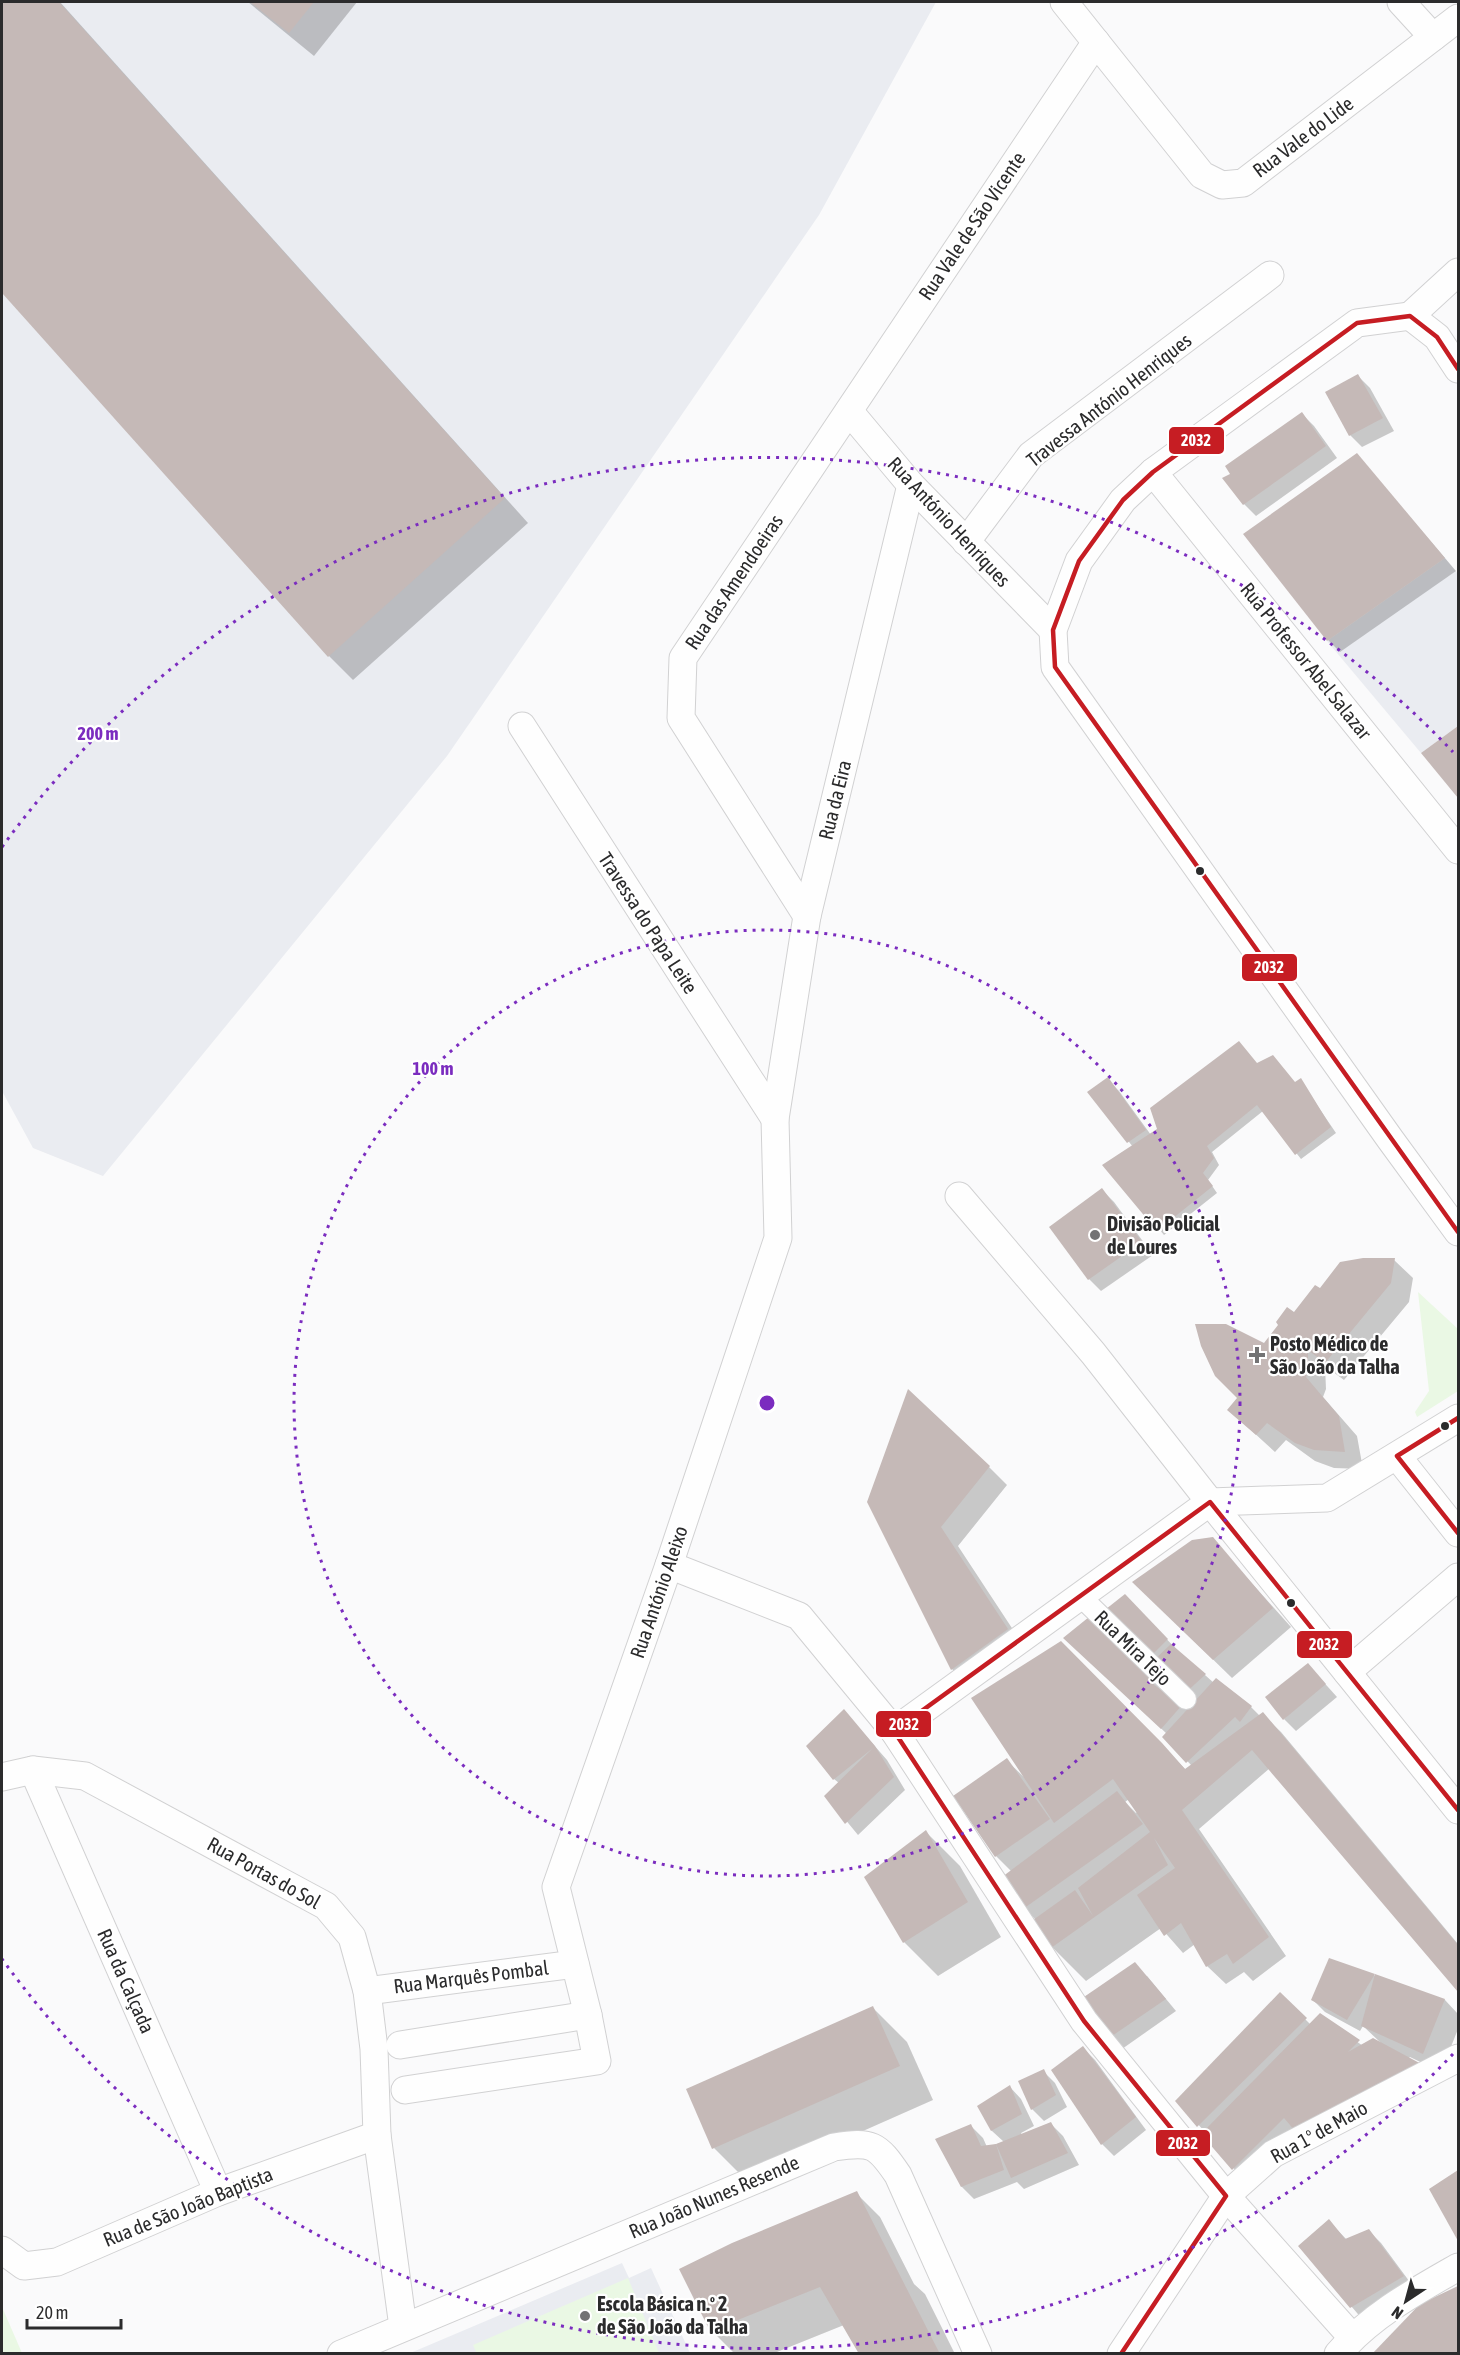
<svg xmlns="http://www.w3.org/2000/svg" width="1460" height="2355" font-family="'Asap Condensed',sans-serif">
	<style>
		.built { fill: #eaecf1 }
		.green { fill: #eaf8e4 }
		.shadow { fill: #0003; fill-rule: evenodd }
		.building { fill: #c5b9b7 }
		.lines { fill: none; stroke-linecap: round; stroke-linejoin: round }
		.pedestrian-casing { stroke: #d1d1d2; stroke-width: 22 }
		.minor-casing { stroke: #d1d1d2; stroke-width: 29 }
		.pedestrian { stroke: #fefefe; stroke-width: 20 }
		.minor { stroke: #fefefe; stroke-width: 27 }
		.bus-1-casing { stroke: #fff; stroke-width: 9 }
		.bus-1 { stroke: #c61d23; stroke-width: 4.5 }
		.ring { fill: none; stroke: #7b2cbf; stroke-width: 3; stroke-dasharray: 3 6 }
		.bus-dot { fill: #2b2b2c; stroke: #fff; stroke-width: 2 }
		.poi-dot { fill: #737374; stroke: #fff; stroke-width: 2 }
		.labels { text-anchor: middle; stroke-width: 4.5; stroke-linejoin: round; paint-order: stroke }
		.street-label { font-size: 20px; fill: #2b2b2c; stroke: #fff }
		.poi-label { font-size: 20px; font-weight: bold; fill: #2b2b2c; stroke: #fff; text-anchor: start }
		.centre { fill: #7b2cbf; stroke: #fff; stroke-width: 3 }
		.ring-label { font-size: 18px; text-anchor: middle; font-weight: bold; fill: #7b2cbf; stroke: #fff; stroke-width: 4.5; stroke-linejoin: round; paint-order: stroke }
		.line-badge { stroke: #fff; stroke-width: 2 }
		.badge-label { font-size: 16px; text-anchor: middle; font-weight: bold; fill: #fff }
	</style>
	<rect width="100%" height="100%" fill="#fafafb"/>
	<!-- built -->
	<g class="built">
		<path d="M2,2H936L819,215L447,756L103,1176L33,1148L2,1091Z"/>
		<path d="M1445,558L1458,574V726L1421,753L1327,641Z"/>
		<path d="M622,2263L629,2278L651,2268L690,2353L408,2354Z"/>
	</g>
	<!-- green -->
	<g class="green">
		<path d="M1418,1292L1458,1329V1391L1417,1417L1415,1412L1429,1391Z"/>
		<path d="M628,2278L659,2353L477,2354L473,2345Z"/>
		<path d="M2,2307L22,2353H2Z"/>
	</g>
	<!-- shadow -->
	<g class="shadow">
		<path d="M2,2H60L528,523L353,680L329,656L2,290Z"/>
		<path d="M248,2H357L314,56Z"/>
		<path d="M1358,376L1370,388L1394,431L1362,447L1350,435Z"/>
		<path d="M1302,414L1314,426L1337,458L1256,516L1244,504L1232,474Z"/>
		<path d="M1357,455L1456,571L1340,652L1328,640Z"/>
		<path d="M1458,728V795L1423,753Z"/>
		<path d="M1258,1064L1295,1084L1300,1080L1336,1133L1301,1159L1263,1111L1212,1152L1219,1165L1208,1180L1217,1193L1164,1235L1105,1165L1133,1147L1090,1092L1107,1079L1119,1091L1151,1135Z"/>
		<path d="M1102,1190L1114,1202L1153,1255L1101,1291L1089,1279Z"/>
		<path d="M1394,1260L1413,1278L1409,1302L1344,1380L1325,1366L1326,1389L1323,1397L1357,1436L1363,1469L1334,1468L1315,1461L1286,1440L1275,1452L1229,1410L1239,1398L1265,1345L1294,1314L1320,1290Z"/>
		<path d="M989,1467L1007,1485L958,1546L1025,1648L970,1687L952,1669L868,1502Z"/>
		<path d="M1212,1539L1291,1627L1232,1678L1152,1600Z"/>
		<path d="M1137,1608L1179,1652L1214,1683L1251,1707L1260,1716L1262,1714L1281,1732L1458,1944V1990L1270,1768L1199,1829L1286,1956L1253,1981L1244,1972L1226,1984L1207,1966L1195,1944L1183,1953L1161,1928L1086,1981L1052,1947L1036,1920L1024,1908L1012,1872L996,1856L1006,1760L1024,1777L1060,1643L1186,1770L1192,1766L1164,1737L1167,1734L1078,1650L1089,1619L1162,1687L1164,1694L1188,1711L1194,1704L1104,1613ZM1129,1799L1137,1812L1136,1813L1125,1802Z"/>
		<path d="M1319,1677L1337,1697L1296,1731L1284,1719Z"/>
		<path d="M844,1711L887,1760L905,1790L858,1835L826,1796L839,1783L834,1779Z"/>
		<path d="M926,1832L960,1866L1001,1937L938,1976L904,1942Z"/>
		<path d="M1330,1960L1445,2000L1458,2014V2029L1441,2072L1410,2057L1245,2181L1203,2134L1205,2132L1177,2101L1280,1994L1311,2025L1320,2015L1363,2046L1381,2043L1363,2026L1360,2031L1325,2012L1313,2000Z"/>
		<path d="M1147,1976L1176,2011L1122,2049L1083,1999Z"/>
		<path d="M873,2008L907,2042L933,2100L748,2182L714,2148Z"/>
		<path d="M1083,2048L1095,2060L1146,2130L1114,2156L1102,2144L1053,2070Z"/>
		<path d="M1043,2071L1055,2083L1067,2107L1044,2121L1032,2109Z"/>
		<path d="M1010,2087L1021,2099L1034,2126L1021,2133L1022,2135L1051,2124L1063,2136L1079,2165L1024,2189L1017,2182L974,2199L962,2187L937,2140L971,2126L983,2138L987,2147L1004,2142L992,2131L979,2107Z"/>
		<path d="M1458,2172V2238L1431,2189Z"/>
		<path d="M856,2193L880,2217L914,2284L925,2294L955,2354H861L844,2325L772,2354H735L711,2330Z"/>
		<path d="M1329,2221L1347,2240L1368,2230L1381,2243L1415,2289L1363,2320L1300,2246Z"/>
		<path d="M1458,2287V2354H1374L1420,2306Z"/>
	</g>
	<!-- building -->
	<g class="building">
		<path d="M2,2H59L505,498L328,657L2,293Z"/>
		<path d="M250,2H314L289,33Z"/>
		<path d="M1358,374L1383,418L1349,436L1325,392Z"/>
		<path d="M1302,412L1326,446L1243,505L1222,478L1230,474L1225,466Z"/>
		<path d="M1357,453L1445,558L1327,641L1243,534Z"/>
		<path d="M1458,726V798L1421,753Z"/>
		<path d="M1239,1041L1257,1063L1273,1055L1295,1082L1301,1078L1331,1127L1295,1155L1257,1105L1207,1146L1214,1158L1203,1173L1213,1186L1157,1231L1102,1165L1157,1129L1150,1108Z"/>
		<path d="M1108,1077L1146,1130L1127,1143L1087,1092Z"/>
		<path d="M1102,1188L1142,1242L1088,1280L1049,1227Z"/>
		<path d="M1363,1258H1395L1391,1283L1325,1363L1308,1350V1370L1306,1377L1339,1416L1345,1452L1314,1450L1295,1443L1267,1423L1256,1435L1227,1410L1237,1398L1215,1376L1201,1346L1195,1324H1226L1264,1343L1278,1325L1276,1322L1287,1307L1294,1312L1315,1285L1320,1288L1340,1262Z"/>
		<path d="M908,1389L990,1466L941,1527L1008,1629L951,1670L867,1502Z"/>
		<path d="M1213,1537L1273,1608L1213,1660L1132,1582L1192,1540Z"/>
		<path d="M1125,1594L1168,1639L1148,1659L1101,1613Z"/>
		<path d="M1089,1617L1127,1650L1126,1656L1151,1674L1154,1685L1183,1704L1161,1729L1063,1638Z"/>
		<path d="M1061,1641L1162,1743L1185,1769L1263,1712L1458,1945V1992L1252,1750L1182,1810L1269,1937L1233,1964L1227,1954L1206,1967L1181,1923L1164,1936L1137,1895L1175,1868L1154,1838L1168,1865L1051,1948L1033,1920L1075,1890L1093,1916L1078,1888L1150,1832L1113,1779L1054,1823L971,1698Z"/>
		<path d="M1171,1644L1206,1674L1183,1695L1151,1663Z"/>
		<path d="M1308,1663L1326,1684L1283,1720L1265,1697Z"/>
		<path d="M1216,1678L1252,1706L1240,1722L1235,1717L1186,1763L1162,1737Z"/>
		<path d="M844,1709L875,1746L894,1777L845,1824L824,1796L873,1748L833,1780L806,1746Z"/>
		<path d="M1007,1758L1050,1819L995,1857L953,1796Z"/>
		<path d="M1117,1791L1143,1824L1023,1909L1002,1877Z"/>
		<path d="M926,1830L968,1902L903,1943L864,1877Z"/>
		<path d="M1329,1958L1375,1974L1347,2020L1311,2000Z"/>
		<path d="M1135,1962L1166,1999L1109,2038L1081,1999Z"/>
		<path d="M1375,1974L1445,1999L1423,2054L1361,2026Z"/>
		<path d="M1280,1992L1307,2018L1197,2127L1175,2101Z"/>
		<path d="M873,2006L900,2066L712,2149L686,2089Z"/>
		<path d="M1320,2013L1360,2040L1348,2052L1373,2038L1425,2066L1295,2131L1284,2118L1232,2170L1201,2134Z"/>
		<path d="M1083,2046L1136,2117L1101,2145L1051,2070Z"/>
		<path d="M1044,2069L1056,2095L1031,2110L1018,2081Z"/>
		<path d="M1010,2085L1022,2114L991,2131L977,2106Z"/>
		<path d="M1051,2122L1068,2153L1011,2178L996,2144L1004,2170L961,2187L935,2139L971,2124L981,2146L996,2144Z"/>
		<path d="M1458,2170V2241L1429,2189Z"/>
		<path d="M857,2191L940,2354H859L820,2287L710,2331L679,2269L732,2243Z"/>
		<path d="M1329,2219L1345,2239L1369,2229L1404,2276L1350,2308L1298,2246Z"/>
		<path d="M1458,2286V2354H1372L1420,2304Z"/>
	</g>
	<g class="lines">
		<defs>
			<path id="pedestrian" d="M1080,1596L1186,1699"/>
			<g id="minor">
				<path d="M1064,2L1202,175L1222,185L1243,183L1458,18"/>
				<path d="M1401,2L1433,37"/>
				<path d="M1410,316L1357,323L1153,472L1123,500L1079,561L1053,630L1055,667L1390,1139L1458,1232"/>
				<path d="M1410,316L1437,337L1458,369"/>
				<path d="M1410,316L1458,272"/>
				<path d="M849,411L911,485L1053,630"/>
				<path d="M1153,472L1458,850"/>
				<path d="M966,542L1031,455L1270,275"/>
				<path d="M522,726L775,1119"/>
				<path d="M807,916L681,718L683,658L1096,42"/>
				<path d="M959,1196L1093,1353L1210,1502L1458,1810"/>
				<path d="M1397,1456L1458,1533"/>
				<path d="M1210,1502L1327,1498L1458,1418"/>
				<path d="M669,1565L799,1616L894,1731L1084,2021L1226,2196L1352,2337"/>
				<path d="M1347,1672L1458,1577"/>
				<path d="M894,1731L1210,1502"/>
				<path d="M33,1770L218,2192"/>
				<path d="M2,1777L33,1770L85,1776L326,1906L352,1937L367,1991L374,2049L377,2135L403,2327"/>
				<path d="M367,1991L575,1964"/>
				<path d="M400,2045L588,2015"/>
				<path d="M405,2090L597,2061L588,2015L556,1887L669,1565L778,1238L775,1119L807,916L911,485"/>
				<path d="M2,2250L24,2266L57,2262L218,2192L377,2135"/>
				<path d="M341,2354L834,2147C872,2141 877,2144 898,2175L978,2354"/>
				<path d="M1121,2354L1226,2196L1273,2154L1458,2058"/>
				<path d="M1338,2354C1370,2316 1416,2291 1458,2267"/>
			</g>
		</defs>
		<!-- pedestrian casing -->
		<use href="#pedestrian" class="pedestrian-casing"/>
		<!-- minor casing -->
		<use href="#minor" class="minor-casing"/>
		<!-- pedestrian -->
		<use href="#pedestrian" class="pedestrian"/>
		<!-- minor -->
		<use href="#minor" class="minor"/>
		<defs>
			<g id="bus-1">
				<path d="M1458,369L1437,337L1410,316L1357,323L1153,472L1123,500L1079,561L1053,630L1055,667L1458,1232"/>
				<path d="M1458,1418L1397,1456L1458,1533"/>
				<path d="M1121,2354L1226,2196L1084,2021L894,1731L1210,1502L1458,1810"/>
			</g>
		</defs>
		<!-- bus-1 casing -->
		<use href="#bus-1" class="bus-1-casing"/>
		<!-- bus-1 -->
		<use href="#bus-1" class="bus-1"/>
	</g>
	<!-- distance rings -->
	<g class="ring">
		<circle cx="767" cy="1403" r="473"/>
		<path d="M1453 2054A946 946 0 0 1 2 1959M2 847A946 946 0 0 1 1453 752"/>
	</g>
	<!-- markers -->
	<g class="bus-dot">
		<circle cx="1200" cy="871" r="5"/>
		<circle cx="1445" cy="1426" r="5"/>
		<circle cx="1291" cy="1603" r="5"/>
	</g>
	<g class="poi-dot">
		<circle cx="1095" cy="1235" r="6"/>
		<path d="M1254 1346h6v6h6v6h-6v6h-6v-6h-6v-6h6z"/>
		<circle cx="585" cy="2316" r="6"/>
	</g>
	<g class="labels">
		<!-- street labels -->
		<g class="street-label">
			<text transform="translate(1303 137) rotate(-37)" y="7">Rua Vale do Lide</text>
			<text transform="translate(972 226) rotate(-56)" y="7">Rua Vale de São Vicente</text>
			<text transform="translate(1109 400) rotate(-38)" y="7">Travessa António Henriques</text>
			<text transform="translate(949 522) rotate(47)" y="7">Rua António Henriques</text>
			<text transform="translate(734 582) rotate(-56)" y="7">Rua das Amendoeiras</text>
			<text transform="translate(1306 661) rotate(51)" y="7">Rua Professor Abel Salazar</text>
			<text transform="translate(835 800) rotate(-76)" y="7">Rua da Eira</text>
			<text transform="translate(648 923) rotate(57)" y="7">Travessa do Papa Leite</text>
			<text transform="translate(659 1592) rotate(-71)" y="7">Rua António Aleixo</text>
			<text transform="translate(1133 1648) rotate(44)" y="7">Rua Mira Tejo</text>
			<text transform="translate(264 1873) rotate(29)" y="7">Rua Portas do Sol</text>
			<text transform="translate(471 1977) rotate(-7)" y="7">Rua Marquês Pombal</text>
			<text transform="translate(126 1981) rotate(66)" y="7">Rua da Calçada</text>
			<text transform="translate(1319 2132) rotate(-29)" y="7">Rua 1º de Maio</text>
			<text transform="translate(714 2197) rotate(-23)" y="7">Rua João Nunes Resende</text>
			<text transform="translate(188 2207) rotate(-22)" y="7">Rua de São João Baptista</text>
		</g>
		<!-- poi labels -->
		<g class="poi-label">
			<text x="1107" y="1231">Divisão Policial<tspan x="1107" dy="23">de Loures</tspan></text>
			<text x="1270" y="1351">Posto Médico de<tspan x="1270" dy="23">São João da Talha</tspan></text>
			<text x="597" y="2311">Escola Básica n.º 2<tspan x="597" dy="23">de São João da Talha</tspan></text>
		</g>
	</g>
	<circle cx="767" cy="1403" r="9" class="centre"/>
	<g class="ring-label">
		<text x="98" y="740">200 m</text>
		<text x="433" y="1075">100 m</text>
	</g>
	<g class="line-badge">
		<rect x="1168" y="426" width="57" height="29" rx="6" fill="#c61d23"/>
		<rect x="1241" y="953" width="57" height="29" rx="6" fill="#c61d23"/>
		<rect x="1296" y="1630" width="57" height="29" rx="6" fill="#c61d23"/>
		<rect x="875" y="1710" width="57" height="28" rx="6" fill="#c61d23"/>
		<rect x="1155" y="2129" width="56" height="28" rx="6" fill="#c61d23"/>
	</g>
	<g class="badge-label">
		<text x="1196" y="446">2032</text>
		<text x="1269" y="973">2032</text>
		<text x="1324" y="1650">2032</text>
		<text x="904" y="1730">2032</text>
		<text x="1183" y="2149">2032</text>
	</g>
	<!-- border -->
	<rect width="1460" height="2355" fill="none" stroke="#2b2b2c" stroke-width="6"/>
	<!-- north arrow -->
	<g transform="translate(1406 2301) rotate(216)" stroke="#ffffff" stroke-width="4.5" paint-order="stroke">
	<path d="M0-4.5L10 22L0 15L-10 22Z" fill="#2b2b2c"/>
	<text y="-9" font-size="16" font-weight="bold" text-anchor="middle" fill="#2b2b2c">N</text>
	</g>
	<!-- scale -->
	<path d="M27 2319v9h94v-9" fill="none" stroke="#2b2b2c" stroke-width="3"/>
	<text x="36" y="2319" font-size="18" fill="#2b2b2c" stroke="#ffffff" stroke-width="4.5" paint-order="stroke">20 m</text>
</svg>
